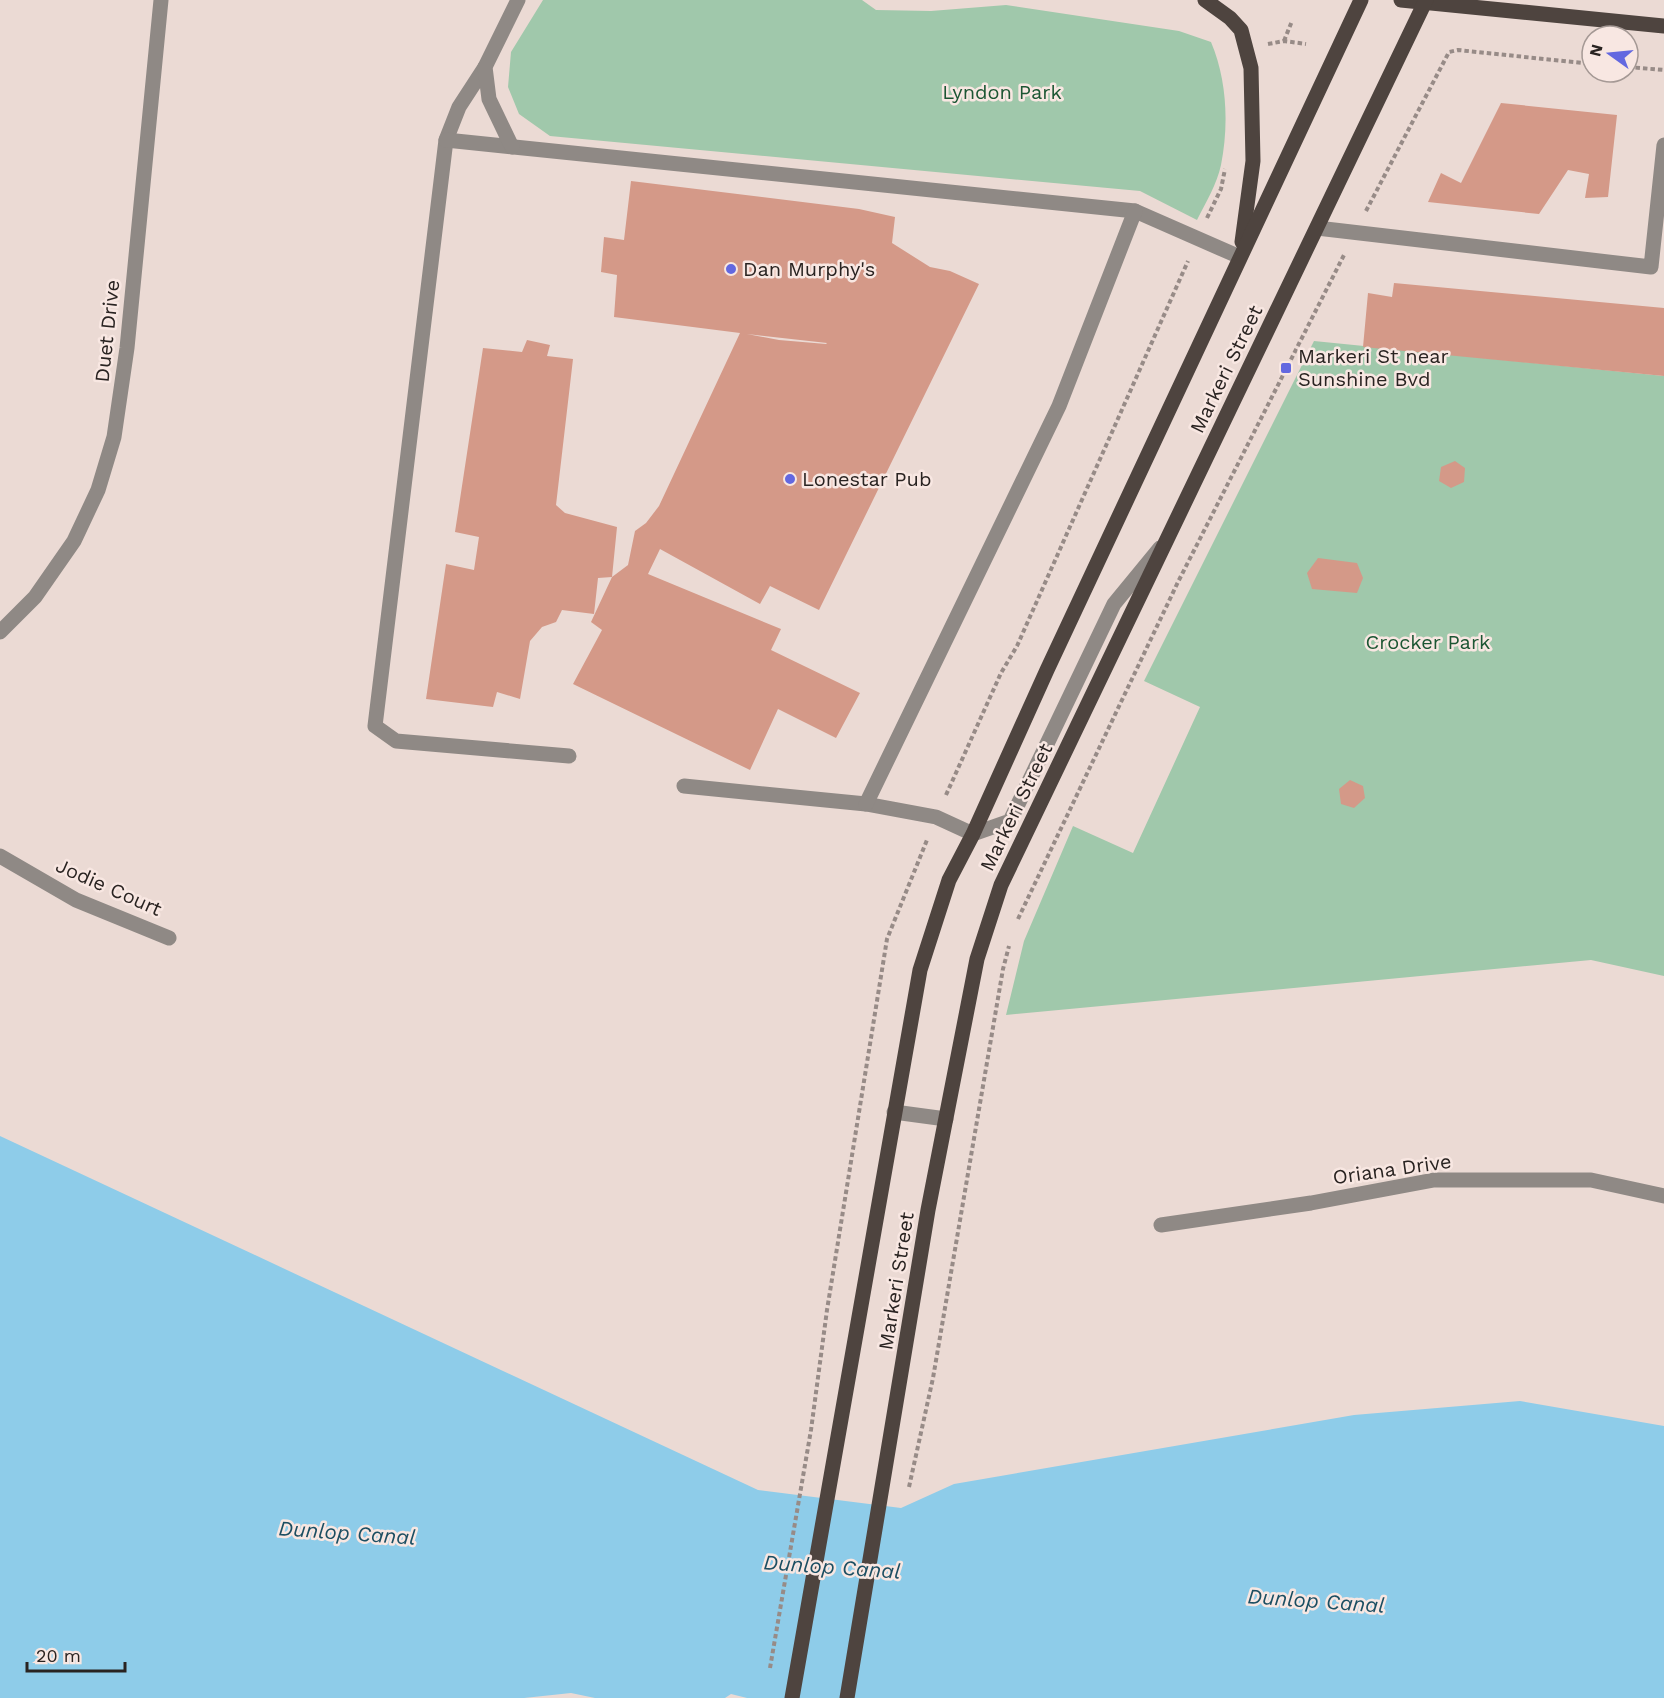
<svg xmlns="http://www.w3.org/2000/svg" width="1664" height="1698" font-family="'Work Sans',sans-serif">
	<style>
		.green { fill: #a0c8ab }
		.water { fill: #8ecce9 }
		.building { fill: #d49988; fill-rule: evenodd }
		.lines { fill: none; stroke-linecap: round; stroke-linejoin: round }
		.path { stroke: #978b87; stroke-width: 4; stroke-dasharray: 4.5 3; stroke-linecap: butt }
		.minor { stroke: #8f8985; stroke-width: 15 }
		.major { stroke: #4e443f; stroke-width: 15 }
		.poi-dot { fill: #6368e0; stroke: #f8e7e2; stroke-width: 2 }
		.labels { text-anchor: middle; stroke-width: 5; stroke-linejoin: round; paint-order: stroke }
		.park-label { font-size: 20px; fill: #1c5633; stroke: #f8e7e2 }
		.poi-label { font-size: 20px; fill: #292321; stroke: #f8e7e2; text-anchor: start }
		.street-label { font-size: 20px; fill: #292321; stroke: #f8e7e2 }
		.water-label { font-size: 21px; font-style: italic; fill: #1b4e62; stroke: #f8e7e2 }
	</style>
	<rect width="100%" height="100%" fill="#ebdad4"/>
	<!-- green -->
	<g class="green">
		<path d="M543,0H862L876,10L931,11L1006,5L1179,31L1211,42C1227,80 1229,124 1221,165C1217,184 1206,202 1197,220L1140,191L550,136L519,114L508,87L511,52Z"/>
		<path d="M1314,341L1664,376V976L1591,960L1006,1015L1024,941L1073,826L1133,853L1200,707L1144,681Z"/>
	</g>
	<!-- water -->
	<path class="water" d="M0,1136L758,1490L901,1508L954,1484L1354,1415L1520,1401L1664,1426V1698H747L731,1694L725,1698H595L571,1693L524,1698H0Z"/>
	<!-- building -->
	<g class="building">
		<path d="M1501,103L1617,115L1608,197L1585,198L1589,174L1568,170L1539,214L1428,202L1441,173L1461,183Z"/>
		<path d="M631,181L859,209L895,217L892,243L930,267L950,271L979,284L819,610L770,586L760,604L660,549L648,574L781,629L771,650L860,693L836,738L778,709L750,770L573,684L602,630L591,622L612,577L598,578L594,614L562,610L556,622L542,627L530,641L520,699L497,692L493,707L426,699L446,564L474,570L479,537L455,532L483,348L522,352L527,340L550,345L547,356L573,359L556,505L565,513L617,527L612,577L628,565L635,531L646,523L659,506L740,333L614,317L617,275L601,272L604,237L624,240ZM747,334L827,343L826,344L779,340Z"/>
		<path d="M1394,283L1664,308V376L1363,347L1368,293L1392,297Z"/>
		<path d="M1455,461L1465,468L1464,482L1451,488L1439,481L1441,467Z"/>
		<path d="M1318,558L1357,563L1363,578L1357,593L1312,589L1307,573Z"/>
		<path d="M1350,780L1363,786L1365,798L1354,808L1341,804L1339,789Z"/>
	</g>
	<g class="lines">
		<!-- path -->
		<g class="path">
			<path d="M1284,41L1292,21"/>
			<path d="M1268,44L1284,41L1306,44"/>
			<path d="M1628,67L1664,70"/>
			<path d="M1366,211L1449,52L1458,50L1592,64"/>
			<path d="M1207,218L1221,189L1225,169"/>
			<path d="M946,795L1001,673L1017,646L1188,261"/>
			<path d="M1018,919L1178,582L1344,255"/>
			<path d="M909,1487L933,1378L1003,969L1009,946"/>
			<path d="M770,1668L811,1430L827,1310L887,939L927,840"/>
		</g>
		<!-- minor -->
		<g class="minor">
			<path d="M485,67L459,107L446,140L375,726L396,741L569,756"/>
			<path d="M446,140L1135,211L1240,257"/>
			<path d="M512,147L489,99L485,67L518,0"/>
			<path d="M1317,228L1651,267L1664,145"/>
			<path d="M0,632L35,597L74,541L98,490L114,437L127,348L161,0"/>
			<path d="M684,786L866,804L936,817L973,834L1010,821L1114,604L1160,548"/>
			<path d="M866,804L1059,406L1135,211"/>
			<path d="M0,856L76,900L169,938"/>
			<path d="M894,1112L946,1119"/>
			<path d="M1161,1225L1311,1203L1434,1180H1591L1664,1196"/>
		</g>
		<!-- major -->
		<g class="major">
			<path d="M1205,0L1230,18L1241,30L1251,68L1253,161L1242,242"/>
			<path d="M1401,0L1664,26"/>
			<path d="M792,1698L920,970L949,880L973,834L1047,670L1361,0"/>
			<path d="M847,1698L928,1210L977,959L1001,885L1426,0"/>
		</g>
	</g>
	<!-- markers -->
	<g class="poi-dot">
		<circle cx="731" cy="269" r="6"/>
		<rect x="1280" y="362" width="12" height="12" rx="3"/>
		<circle cx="790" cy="479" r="6"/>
	</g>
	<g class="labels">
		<!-- park labels -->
		<g class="park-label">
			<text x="1002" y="99">Lyndon Park</text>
			<text x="1428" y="649">Crocker Park</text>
		</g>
		<!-- poi labels -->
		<g class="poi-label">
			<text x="743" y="276">Dan Murphy's</text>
			<text x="1298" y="363">Markeri St near<tspan x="1298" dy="23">Sunshine Bvd</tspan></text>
			<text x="802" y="486">Lonestar Pub</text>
		</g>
		<!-- street labels -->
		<g class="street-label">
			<text transform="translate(107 331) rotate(-84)" y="7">Duet Drive</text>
			<text transform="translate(1226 369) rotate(-64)" y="7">Markeri Street</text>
			<text transform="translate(1016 807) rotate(-64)" y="7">Markeri Street</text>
			<text transform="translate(109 887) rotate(24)" y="7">Jodie Court</text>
			<text transform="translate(1392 1169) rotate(-8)" y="7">Oriana Drive</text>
			<text transform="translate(896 1281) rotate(-81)" y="7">Markeri Street</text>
		</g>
		<!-- water labels -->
		<g class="water-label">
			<text transform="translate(347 1533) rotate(4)" y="7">Dunlop Canal</text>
			<text transform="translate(832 1567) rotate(4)" y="7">Dunlop Canal</text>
			<text transform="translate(1316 1601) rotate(4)" y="7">Dunlop Canal</text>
		</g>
	</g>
	<!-- north arrow -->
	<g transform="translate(1610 54) rotate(285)"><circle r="28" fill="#f8e7e2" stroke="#a59995" stroke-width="1.5"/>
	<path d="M0-4.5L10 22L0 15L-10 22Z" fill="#6368e0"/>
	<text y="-9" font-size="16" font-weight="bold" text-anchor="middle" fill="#292321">N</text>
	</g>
	<!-- scale -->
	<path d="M27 1662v9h98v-9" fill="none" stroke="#292321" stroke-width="3"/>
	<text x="36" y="1662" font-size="18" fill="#292321" stroke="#f8e7e2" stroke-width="4.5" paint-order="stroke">20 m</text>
</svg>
